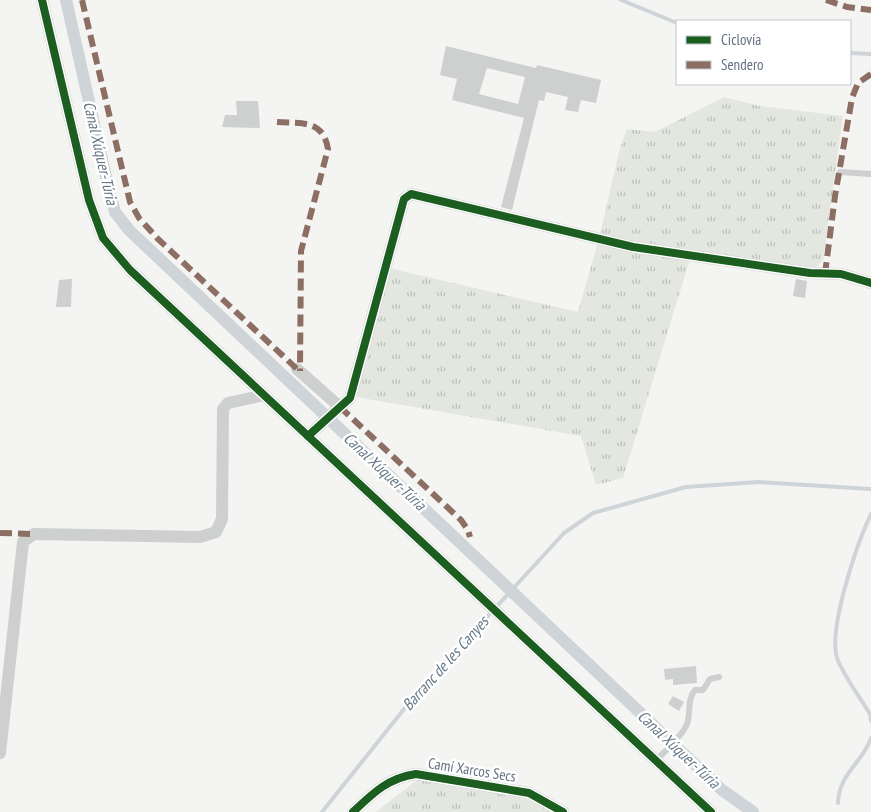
<svg xmlns="http://www.w3.org/2000/svg" width="871" height="812" font-family="'PT Sans Narrow',sans-serif">
	<style>
		.grass { fill: url(#grass-tufts) }
		.lines { fill: none; stroke-linecap: round; stroke-linejoin: round }
		.stream { stroke: #ced4d8; stroke-width: 4 }
		.canal { stroke: #ced4d8; stroke-width: 12 }
		.building { fill: #cecfcf; fill-rule: evenodd }
		.lane { stroke: #cecfcf; stroke-width: 6 }
		.street { stroke: #cecfcf; stroke-width: 12 }
		.quiet { stroke: #8d6e63; stroke-width: 6; stroke-dasharray: 12 6; stroke-linecap: butt }
		.cycleway-casing { stroke: #fff; stroke-width: 11 }
		.cycleway { stroke: #1b5e20; stroke-width: 8 }
		.labels { text-anchor: middle; stroke-width: 5; stroke-linejoin: round; paint-order: stroke }
		.street-label { font-size: 15px; fill: #637083; stroke: #fff }
		.water-label { font-size: 16px; font-style: italic; fill: #647887; stroke: #fff }
	</style>
	<defs>
		<pattern id="grass-tufts" width="24" height="20" patternUnits="userSpaceOnUse" patternTransform="scale(1.25)"><rect width="24" height="20" fill="#e3e7e0"/><path d="M3 7l-1-3M5 7V3M7 7l1-3M15 17l-1-3M17 17v-4M19 17l1-3" fill="none" stroke="#bcc0bb"/></pattern>
	</defs>
	<rect width="100%" height="100%" fill="#f4f4f2"/>
	<!-- grass -->
	<g class="grass">
		<path d="M724,97L760,106L843,116L823,260L815,269L634,243L600,234L620,148L627,129L655,132Z"/>
		<path d="M598,242L690,259L623,478L596,485L581,436L356,397L389,268L578,312Z"/>
		<path d="M417,780L498,792L526,799L551,812H376Z"/>
	</g>
	<g class="lines">
		<!-- stream -->
		<g class="stream">
			<path d="M621,0L677,23"/>
			<path d="M850,53L871,54"/>
			<path d="M871,514C857,543 828,629 837,658C842,673 861,699 870,714L871,721"/>
			<path d="M838,803C839,773 862,764 871,738"/>
			<path d="M322,812L412,699L564,533L593,513L686,487L758,482L871,489"/>
		</g>
		<!-- canal -->
		<path class="canal" d="M66,0L109,190L115,212L129,230L722,790L753,812"/>
	</g>
	<!-- building -->
	<g class="building">
		<path d="M446,46L536,68L537,65L601,80L596,103L581,100L578,112L565,110L568,97L546,92L544,101L539,100L512,210L501,207L524,118L452,100L457,79L440,75ZM487,68L525,77L518,104L479,94Z"/>
		<path d="M236,101H258L260,128L222,127L225,115H237Z"/>
		<path d="M72,279L71,307H56L59,280Z"/>
		<path d="M796,279L807,281L805,298L793,296Z"/>
		<path d="M696,666L697,683L673,685V679L665,680L664,669Z"/>
		<path d="M673,696L684,702L679,711L668,704Z"/>
	</g>
	<g class="lines">
		<!-- lane -->
		<g class="lane">
			<path d="M840,172L871,174"/>
			<path d="M657,760C666,749 682,737 687,724C691,713 687,699 695,690H703L710,679L719,677"/>
		</g>
		<!-- street -->
		<g class="street">
			<path d="M42,0L89,200L103,238L130,270L711,812"/>
			<path d="M297,369L340,407"/>
			<path d="M308,436L350,398L352,391L404,199L411,194L633,247L810,273L841,274L871,283"/>
			<path d="M0,753L23,542L34,534L200,537L216,532L222,519L223,409L228,403L264,395"/>
			<path d="M353,812C373,793 388,778 416,774L529,793L563,812"/>
		</g>
		<!-- quiet -->
		<g class="quiet">
			<path d="M82,0L130,202L139,218L158,239L297,369"/>
			<path d="M826,0L847,7L871,10"/>
			<path d="M277,122C302,124 323,119 328,149L301,251L300,371"/>
			<path d="M825,274L835,196L852,98L858,83L871,74"/>
			<path d="M340,407L461,520L468,530L470,537"/>
			<path d="M0,533L34,534"/>
		</g>
		<defs>
			<g id="cycleway">
				<path d="M42,0L89,200L103,238L130,270L711,812"/>
				<path d="M308,436L350,398L352,391L404,199L411,194L633,247L810,273L841,274L871,283"/>
				<path d="M353,812C373,793 388,778 416,774L529,793L563,812"/>
			</g>
		</defs>
		<!-- cycleway casing -->
		<use href="#cycleway" class="cycleway-casing"/>
		<!-- cycleway -->
		<use href="#cycleway" class="cycleway"/>
	</g>
	<g class="labels">
		<!-- street labels -->
		<g class="street-label">
			<text transform="translate(472 770) rotate(9)" y="5">Camí Xarcos Secs</text>
		</g>
		<!-- water labels -->
		<g class="water-label">
			<text transform="translate(101 153) rotate(77)" y="6">Canal Xúquer-Túria</text>
			<text transform="translate(385 471) rotate(43)" y="6">Canal Xúquer-Túria</text>
			<text transform="translate(445 663) rotate(-48)" y="6">Barranc de les Canyes</text>
			<text transform="translate(679 749) rotate(43)" y="6">Canal Xúquer-Túria</text>
		</g>
	</g>
	<!-- legend -->
	<rect x="676" y="20" width="175" height="65" fill="#ffffff" stroke="#c1c6cd"/>
	<rect x="686" y="36" width="25" height="8" fill="#1b5e20" stroke="#c1c6cd"/>
	<text x="721" y="45" font-size="15" fill="#637083">Ciclovía</text>
	<rect x="686" y="61" width="25" height="8" fill="#8d6e63" stroke="#c1c6cd"/>
	<text x="721" y="70" font-size="15" fill="#637083">Sendero</text>
</svg>
